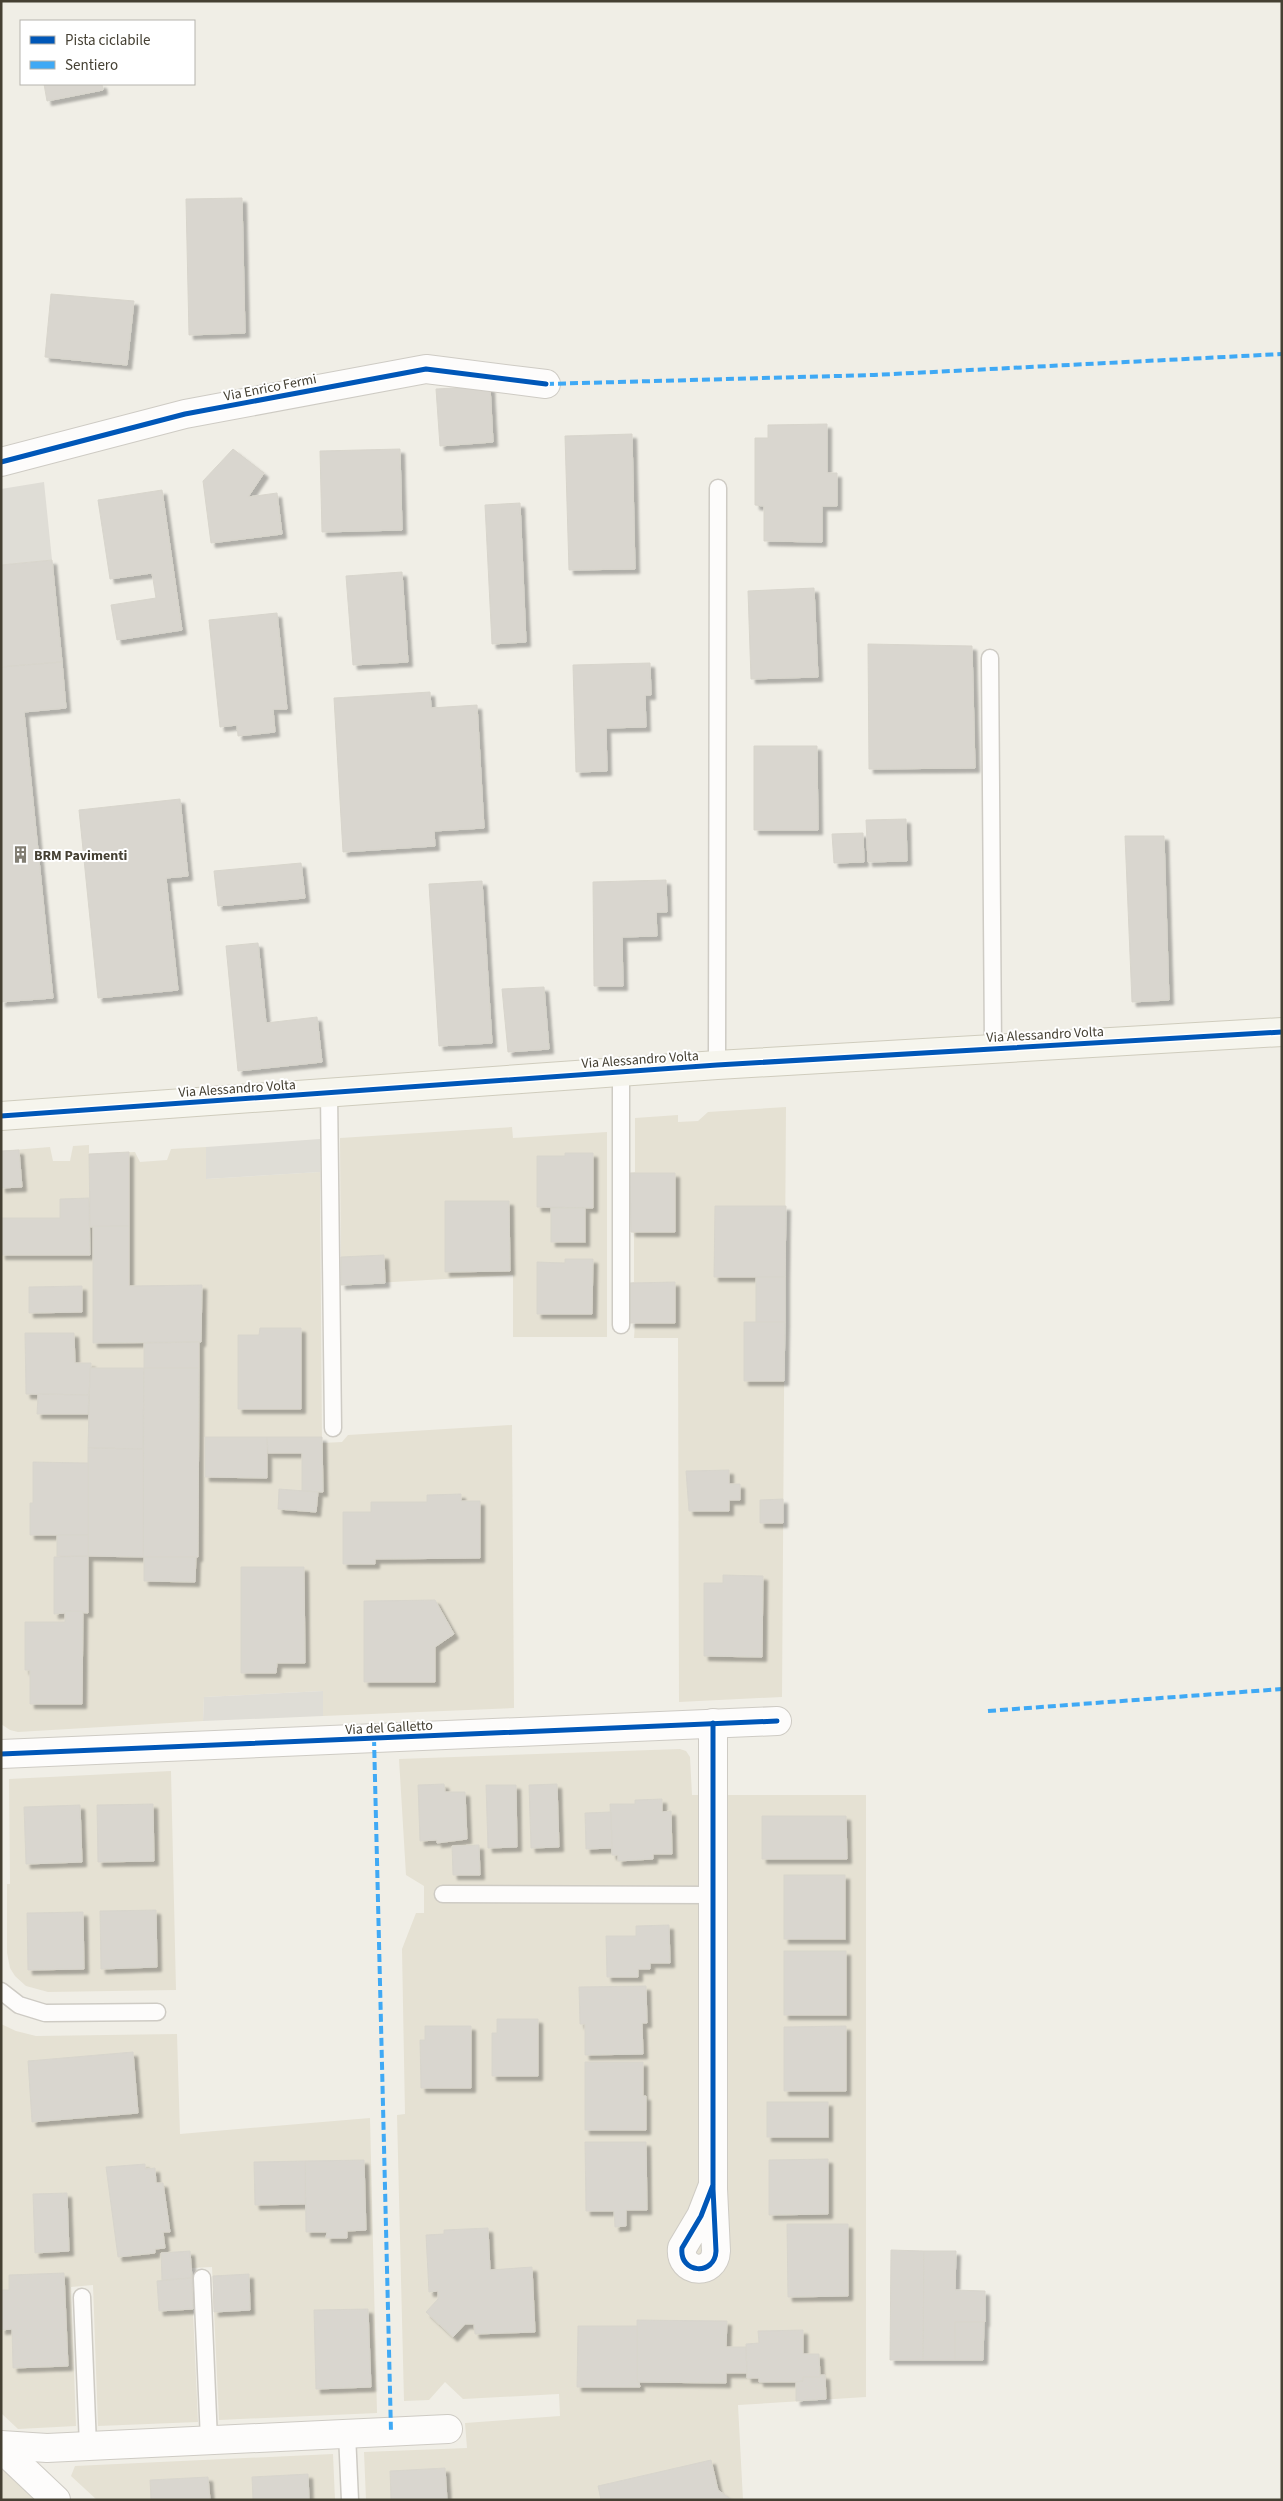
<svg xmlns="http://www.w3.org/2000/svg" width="1283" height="2501" font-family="'Source Sans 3',sans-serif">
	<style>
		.residential { fill: #e5e1d3 }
		.parking { fill: #dfddd6 }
		.building { fill: #d9d6cf; stroke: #d8d5cc; filter: url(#shadow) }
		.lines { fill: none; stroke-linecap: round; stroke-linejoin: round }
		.lane-casing { stroke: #cecbc4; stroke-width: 19 }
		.street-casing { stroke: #cecbc4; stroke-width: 30 }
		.secondary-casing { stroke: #cfccbd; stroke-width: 30 }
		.lane { stroke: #fdfcfb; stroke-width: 16 }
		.street { stroke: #fdfcfb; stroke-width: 28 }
		.secondary { stroke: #f6f5ed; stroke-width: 28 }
		.quiet { stroke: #3fa9f5; stroke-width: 4; stroke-dasharray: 8 4; stroke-linecap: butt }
		.cycleway-casing { stroke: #fff; stroke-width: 8 }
		.cycleway { stroke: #0057b8; stroke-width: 5 }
		.labels { text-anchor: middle; stroke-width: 4; stroke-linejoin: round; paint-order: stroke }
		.street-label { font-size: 14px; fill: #454033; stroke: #fff }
		.poi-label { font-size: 14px; font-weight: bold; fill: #454033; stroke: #fff; text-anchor: start }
	</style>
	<defs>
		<filter id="shadow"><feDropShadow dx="4.5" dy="4.5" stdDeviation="1" flood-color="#0004"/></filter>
	</defs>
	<rect width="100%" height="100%" fill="#f0eee6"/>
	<!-- residential -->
	<g class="residential">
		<path d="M786,1107L782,1697L679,1702L678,1338H634L635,1323H630V1283L634,1282V1233L631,1232L630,1173L635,1172V1118L678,1115V1122L698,1121L708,1112Z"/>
		<path d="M512,1127L513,1138L607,1132V1337H513V1275L341,1285L340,1138Z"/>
		<path d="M89,1145V1154L135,1152L140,1162L167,1160L171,1149L206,1147V1179L320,1172L322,1443L342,1442L348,1435L512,1425L514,1708L323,1716V1691L204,1697L203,1721L18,1732L10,1730L1,1724V1151L50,1147L53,1161H70L73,1146Z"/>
		<path d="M680,1749L686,1751L690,1757L692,1795H866V2397L738,2405L743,2500H366L364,2452L467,2448L465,2423L560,2416L559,2394L463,2399L445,2382L429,2400L404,2401L397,2115L405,2114L402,1949L416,1913H424V1886L406,1875L399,1759Z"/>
		<path d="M171,1771L176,1990L48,1992L26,1986L15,1976L10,1968L7,1953V1884H10L9,1779Z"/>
		<path d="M1,2024L16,2031L36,2036L177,2034L180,2134L370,2118L377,2413L219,2420L212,2267L191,2268L198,2422L98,2426L93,2285L71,2287L76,2426L18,2429L1,2413Z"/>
		<path d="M333,2454L335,2500H97L71,2476L75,2466Z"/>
		<path d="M1,2466L37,2500H1Z"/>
	</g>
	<!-- parking -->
	<g class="parking">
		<path d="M44,482L52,560L1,565V489Z"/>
		<path d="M320,1139V1172L206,1179V1147Z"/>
		<path d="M323,1691V1716L203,1721L204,1697Z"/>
	</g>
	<!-- building -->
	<g class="building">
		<path d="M44,84H102L103,90L47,101Z"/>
		<path d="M242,198L245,333L189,335L186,199Z"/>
		<path d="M51,294L134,301L127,365L45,357Z"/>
		<path d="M490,386L493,442L440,446L436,389Z"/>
		<path d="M827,424V473H837V506H822V542L764,541V506L755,505V438H768V425Z"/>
		<path d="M632,434L635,569L569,570L565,436Z"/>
		<path d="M233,449L264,473L248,497L277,493L282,534L211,543L203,481Z"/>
		<path d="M400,449L402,530L322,532L320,451Z"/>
		<path d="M162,490L182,630L117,640L111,605L156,598L152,573L110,579L98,500Z"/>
		<path d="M520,503L526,642L492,644L485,505Z"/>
		<path d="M52,560L62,662L1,667V565Z"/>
		<path d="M402,572L408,662L353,665L346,576Z"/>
		<path d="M814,588L818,677L751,679L748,591Z"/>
		<path d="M277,613L287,709H273L275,732L238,736L237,725L220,727L209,620Z"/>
		<path d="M868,644L972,646L975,768L869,769Z"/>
		<path d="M62,662L66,708L24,712L53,998L1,1002V667Z"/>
		<path d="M650,663L651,695H645L646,727L606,728L607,771L576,772L573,665Z"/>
		<path d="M430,692L431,708L477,705L484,828L434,831L435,846L343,852L334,698Z"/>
		<path d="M754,746H817L818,830H754Z"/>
		<path d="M180,799L188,876L166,878L178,990L98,998L79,810Z"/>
		<path d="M906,819L907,861L868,862L866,820Z"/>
		<path d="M863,833L864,862L834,863L832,834Z"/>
		<path d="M1125,836H1164L1169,1000L1132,1002Z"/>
		<path d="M301,863L305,898L218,906L214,871Z"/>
		<path d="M666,880L667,912H656L657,936L622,937L623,986H594L593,882Z"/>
		<path d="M482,881L492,1043L439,1046L429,884Z"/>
		<path d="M258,943L266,1023L317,1017L322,1062L238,1071L226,946Z"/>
		<path d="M544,987L549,1049L508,1052L502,989Z"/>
		<path d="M19,1150L22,1187L1,1188V1151Z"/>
		<path d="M129,1152V1226L90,1227L89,1154Z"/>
		<path d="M565,1153H593V1208L537,1207V1156H565Z"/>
		<path d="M630,1173H675V1232H631Z"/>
		<path d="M89,1198L90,1255H1V1218H60V1199Z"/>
		<path d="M445,1201H509L510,1271L445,1272Z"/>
		<path d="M715,1206H786L785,1277H714Z"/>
		<rect x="551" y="1208" width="34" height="34"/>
		<path d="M93,1226H129V1286L202,1285L201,1342L93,1343Z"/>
		<path d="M384,1255L385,1283L341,1285V1257Z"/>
		<path d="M565,1259H593L592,1314H537V1262L565,1263Z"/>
		<rect x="756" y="1277" width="29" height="45"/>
		<path d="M675,1282V1323H630V1283Z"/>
		<path d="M82,1286V1312L29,1313V1287Z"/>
		<path d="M744,1322H785L784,1381H744Z"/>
		<path d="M260,1328H301V1409H238V1335H259Z"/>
		<path d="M25,1333H74L75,1363H91L89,1395L26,1394Z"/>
		<path d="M199,1342V1368H144V1343Z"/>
		<path d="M90,1368H144L143,1449L88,1448Z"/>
		<path d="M144,1368H199L198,1557H143Z"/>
		<path d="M38,1394L89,1395L88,1414H37Z"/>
		<path d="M205,1437H267V1478L205,1477Z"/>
		<path d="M267,1437H322L323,1492L302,1491V1453H268Z"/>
		<path d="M88,1448L143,1449V1557L88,1556Z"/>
		<path d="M33,1462L88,1463V1535H30V1503H33Z"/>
		<path d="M729,1470V1484H740V1500H729V1511H689L686,1471Z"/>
		<path d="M279,1489L318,1492L316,1512L278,1509Z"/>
		<path d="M461,1494V1501H480V1558L375,1559V1564H343V1512H371V1502H427V1495Z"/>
		<path d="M783,1499V1523H760V1500Z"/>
		<rect x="57" y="1535" width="31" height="21"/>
		<path d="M88,1556V1613L65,1611V1613L54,1614V1557Z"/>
		<path d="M144,1557H196L195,1582L144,1581Z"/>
		<path d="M241,1567H304L305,1663H277L276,1673H241Z"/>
		<path d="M723,1575L763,1576L762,1657L704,1656V1583H723Z"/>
		<path d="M435,1600L454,1634L435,1647V1682H364V1601Z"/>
		<path d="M65,1611H83L82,1704H30V1670H25V1622H65Z"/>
		<path d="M444,1784L445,1792H465L467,1839L437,1843V1840L420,1841L418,1785Z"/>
		<path d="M557,1784L559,1847L531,1848L529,1785Z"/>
		<path d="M486,1785H516L517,1847L488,1848Z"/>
		<path d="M662,1799V1812L671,1811L672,1854H653V1859L618,1861V1855H612L610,1804H635V1800Z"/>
		<path d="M153,1804L154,1861L98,1862L97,1805Z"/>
		<path d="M80,1805L82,1862L26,1864L24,1807Z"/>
		<path d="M611,1812L612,1848L586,1849L585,1813Z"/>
		<path d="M762,1816H846L847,1859H762Z"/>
		<path d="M479,1845L480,1875H453L452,1846Z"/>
		<rect x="784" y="1875" width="61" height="64"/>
		<path d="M156,1910L157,1967L101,1969L100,1911Z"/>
		<path d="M83,1912L84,1969L28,1970L27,1913Z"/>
		<path d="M669,1925L670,1963H650V1969H638V1977H607L606,1936H636V1926Z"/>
		<rect x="784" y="1951" width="62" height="64"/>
		<path d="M646,1986L647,2023H642L643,2054L585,2055V2024H580L579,1987Z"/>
		<path d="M497,2019H538V2076H492V2033H497Z"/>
		<path d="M425,2026H471V2088H421L420,2040H425Z"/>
		<path d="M846,2026V2091H784V2027Z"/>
		<path d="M133,2052L138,2113L32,2122L28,2061Z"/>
		<path d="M585,2062H643V2096H646V2130H585Z"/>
		<rect x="767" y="2102" width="61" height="35"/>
		<path d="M585,2142H646L647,2210H626V2226L615,2227L614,2211H586Z"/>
		<path d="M828,2159V2214L769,2215V2160Z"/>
		<path d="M364,2160L366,2230L347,2231V2238H326L327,2232H306L305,2161Z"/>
		<path d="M305,2161V2204L255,2205L254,2162Z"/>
		<path d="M145,2164V2169L155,2168L156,2183H163L170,2232H163L165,2248L155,2249V2253L118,2257L106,2167Z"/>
		<path d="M67,2193L69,2251L35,2253L33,2194Z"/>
		<path d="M787,2224H848V2296L788,2297Z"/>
		<path d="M488,2228L490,2270L532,2267L535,2332L475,2334L474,2324H465L453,2337L426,2312L438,2299V2291L429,2292L426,2235L444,2234V2230Z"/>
		<path d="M891,2250L924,2251L923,2360H890Z"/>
		<path d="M190,2251L192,2278L162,2280L161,2253Z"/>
		<path d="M924,2251H956L955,2290L985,2291V2322H955V2360H923Z"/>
		<path d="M64,2273L68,2366L13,2368L12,2329L1,2330V2290H9V2275Z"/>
		<path d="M249,2274L250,2310L214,2312L213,2276Z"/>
		<path d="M192,2278L193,2309L159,2311L157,2281Z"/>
		<path d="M368,2309L371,2387L316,2389L314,2310Z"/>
		<path d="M637,2320L727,2321L726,2347H746L747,2373H726V2383L637,2382Z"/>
		<path d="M955,2322H984L983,2360H955Z"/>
		<path d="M578,2326H637V2382H639L640,2387H577Z"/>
		<path d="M803,2330V2354H819L820,2377H803V2381L796,2382H759V2378H747L746,2344L759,2343L758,2331Z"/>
		<path d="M820,2375H825L826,2399L796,2401V2382L803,2381V2377H820Z"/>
		<path d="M711,2460L718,2490L732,2500H601L598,2486Z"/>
		<path d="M445,2468L447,2500H391L390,2471Z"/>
		<path d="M308,2474L309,2500H253L252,2477Z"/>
		<path d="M208,2477L210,2500H151L150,2480Z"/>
	</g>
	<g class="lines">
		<defs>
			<g id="lane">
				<path d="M990,658L993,1048"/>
				<path d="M717,1065L718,488"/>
				<path d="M621,1072V1325"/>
				<path d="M329,1093L333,1428"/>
				<path d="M443,1894L713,1895"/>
				<path d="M1,1991L19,2005L45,2013L157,2012"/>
				<path d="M202,2278L209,2440"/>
				<path d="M82,2297L88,2446"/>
				<path d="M347,2434L350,2500"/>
			</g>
			<g id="street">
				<path d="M1,462L185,414L426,369L546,384"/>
				<path d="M713,1723V2189L716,2251C715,2276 679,2274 682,2248L701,2216L713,2185"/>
				<path d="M1,1754L777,1721"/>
				<path d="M1,2445L47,2448L448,2429"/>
				<path d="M1,2448L56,2500"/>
			</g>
			<path id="secondary" d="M1,1116L717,1065L1282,1032"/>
		</defs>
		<!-- lane casing -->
		<use href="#lane" class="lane-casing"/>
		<!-- street casing -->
		<use href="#street" class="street-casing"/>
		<!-- secondary casing -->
		<use href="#secondary" class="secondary-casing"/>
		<!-- lane -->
		<use href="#lane" class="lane"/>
		<!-- street -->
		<use href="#street" class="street"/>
		<!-- secondary -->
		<use href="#secondary" class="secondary"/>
		<!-- quiet -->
		<g class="quiet">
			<path d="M546,384L874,375L1282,354"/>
			<path d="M988,1711L1282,1689"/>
			<path d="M374,1738L391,2432"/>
		</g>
		<defs>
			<g id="cycleway">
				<path d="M1,462L185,414L426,369L546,384"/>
				<path d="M1,1116L717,1065L1282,1032"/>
				<path d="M713,1723V2189L716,2251C715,2276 679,2274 682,2248L701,2216L713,2185"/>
				<path d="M1,1754L777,1721"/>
			</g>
		</defs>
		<!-- cycleway casing -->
		<use href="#cycleway" class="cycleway-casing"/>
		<!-- cycleway -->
		<use href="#cycleway" class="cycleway"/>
	</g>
	<!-- icons -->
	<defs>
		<symbol id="building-bare" viewBox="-9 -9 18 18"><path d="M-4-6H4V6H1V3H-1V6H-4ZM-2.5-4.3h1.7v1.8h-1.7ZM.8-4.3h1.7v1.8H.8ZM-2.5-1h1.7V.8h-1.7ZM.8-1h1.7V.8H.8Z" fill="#817d72" stroke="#fff" stroke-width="2.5" paint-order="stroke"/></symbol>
	</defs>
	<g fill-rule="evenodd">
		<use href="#building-bare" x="8" y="842" width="25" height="25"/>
	</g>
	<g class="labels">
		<!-- street labels -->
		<g class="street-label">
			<text transform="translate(270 387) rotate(-11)" y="5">Via Enrico Fermi</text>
			<text transform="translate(1045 1034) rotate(-3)" y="5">Via Alessandro Volta</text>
			<text transform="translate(640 1059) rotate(-4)" y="5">Via Alessandro Volta</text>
			<text transform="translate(237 1088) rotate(-4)" y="5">Via Alessandro Volta</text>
			<text transform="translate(389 1727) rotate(-3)" y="5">Via del Galletto</text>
		</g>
		<!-- poi labels -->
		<g class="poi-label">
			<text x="34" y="860">BRM Pavimenti</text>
		</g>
	</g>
	<!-- border -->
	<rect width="1283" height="2501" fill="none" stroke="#454033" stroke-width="5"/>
	<!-- legend -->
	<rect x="20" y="20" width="175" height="65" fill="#ffffff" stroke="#b5b3ad"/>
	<rect x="30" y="36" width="25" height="8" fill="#0057b8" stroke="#b5b3ad"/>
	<text x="65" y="45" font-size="15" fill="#454033">Pista ciclabile</text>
	<rect x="30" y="61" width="25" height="8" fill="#3fa9f5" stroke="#b5b3ad"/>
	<text x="65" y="70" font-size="15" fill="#454033">Sentiero</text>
</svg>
